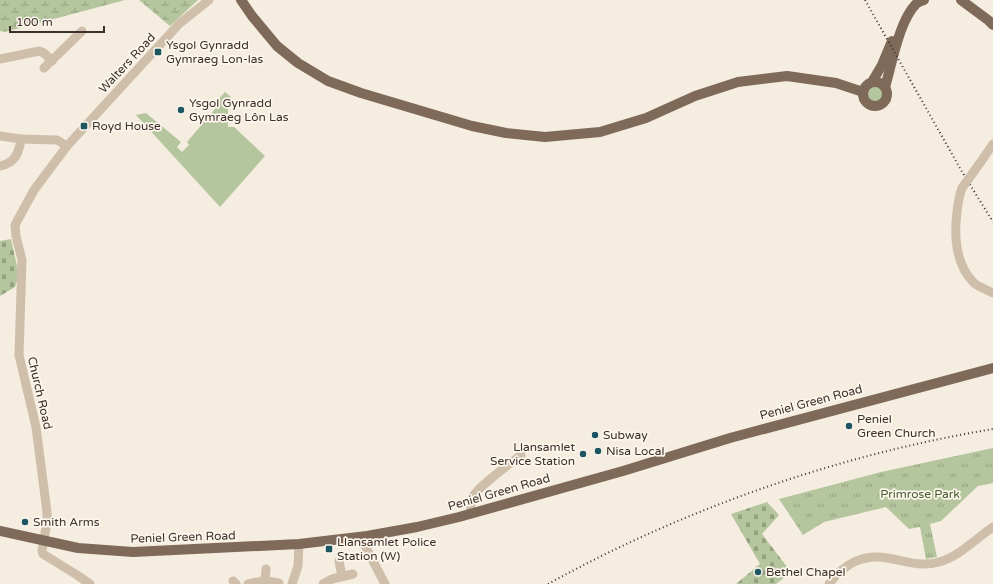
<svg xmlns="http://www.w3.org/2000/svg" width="993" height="584" font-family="'Varela Round',sans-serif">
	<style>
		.grass { fill: #b5c69e }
		.wetland { fill: url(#wetland-marsh) }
		.cemetery { fill: url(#cemetery-stones) }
		.park { fill: url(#park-tufts) }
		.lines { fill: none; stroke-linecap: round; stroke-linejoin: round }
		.minor { stroke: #cfbeaa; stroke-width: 9 }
		.major { stroke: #7f6a5a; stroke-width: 10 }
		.rail { stroke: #3c312a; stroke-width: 2; stroke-dasharray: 1 3; stroke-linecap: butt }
		.minor-bridge { stroke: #cfbeaa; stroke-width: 9 }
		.poi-dot { fill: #1c5661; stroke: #fcf6ed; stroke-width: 1.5 }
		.labels { text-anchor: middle; stroke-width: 3.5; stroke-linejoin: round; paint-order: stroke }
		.poi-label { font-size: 12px; fill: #3c312a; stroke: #fcf6ed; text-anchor: start }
		.street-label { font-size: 12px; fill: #3c312a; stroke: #fcf6ed }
		.park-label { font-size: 12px; fill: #465c2c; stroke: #fcf6ed }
	</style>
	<defs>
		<pattern id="wetland-marsh" width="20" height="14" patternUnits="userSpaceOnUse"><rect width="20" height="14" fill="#b5c69e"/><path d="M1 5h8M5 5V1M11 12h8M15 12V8" fill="none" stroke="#94a181"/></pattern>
		<pattern id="cemetery-stones" width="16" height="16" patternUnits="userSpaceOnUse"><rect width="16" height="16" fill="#b5c69e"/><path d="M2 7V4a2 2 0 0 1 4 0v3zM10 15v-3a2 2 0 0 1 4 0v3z" fill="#94a181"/></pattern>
		<pattern id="park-tufts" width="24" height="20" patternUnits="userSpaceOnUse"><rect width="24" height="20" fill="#b5c69e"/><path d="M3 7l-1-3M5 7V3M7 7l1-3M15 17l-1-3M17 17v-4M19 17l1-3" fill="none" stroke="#94a181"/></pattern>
	</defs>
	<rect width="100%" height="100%" fill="#f5ede0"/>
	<!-- grass -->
	<g class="grass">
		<circle cx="875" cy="94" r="8"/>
		<path d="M225,92L231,97L228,109V127H234L265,156L220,207L136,115L146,113L181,142L177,147L182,152L189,145L187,142L215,109L217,101Z"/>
	</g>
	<!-- wetland -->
	<g class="wetland">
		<path d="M0,0H125L5,32L0,31Z"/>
		<path d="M139,0H198L170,26Z"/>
	</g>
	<!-- cemetery -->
	<g class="cemetery">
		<path d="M11,239L19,275L15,287L0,296V241Z"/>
		<path d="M767,502L779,515L762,534L791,572L776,584H736L760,564L731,514Z"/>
	</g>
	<!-- park -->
	<path class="park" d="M993,448V483L978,486L941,521L930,524L937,557L926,559L920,527L909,529L886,507L824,522L803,535L779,499L881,472Z"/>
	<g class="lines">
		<!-- minor -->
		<g class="minor">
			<path d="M0,59L39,51L44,53L52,61"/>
			<path d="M44,68L82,31"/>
			<path d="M0,136L21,139L57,140L67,146"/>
			<path d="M980,163L993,144"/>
			<path d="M0,166C15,163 19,153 21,139"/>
			<path d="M962,188C959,196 958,203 957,212C954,236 955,264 974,283C979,287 987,290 993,293"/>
			<path d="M472,514C471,508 469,503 472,498C477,487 510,464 521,455"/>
			<path d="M361,538L385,584"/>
			<path d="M339,561L342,576"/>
			<path d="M233,581L236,584"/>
			<path d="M265,581L266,569"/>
			<path d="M90,584L77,575L43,554L42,551L47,522V512L36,427L19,355L22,260L16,236L15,225L34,190L67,146L179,24L209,0"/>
			<path d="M248,584C259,581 267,580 279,583"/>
			<path d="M292,584L298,566L299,544"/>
			<path d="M323,584L332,579L353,574"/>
			<path d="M829,584C836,574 844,567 854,562C886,547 907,571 939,562C960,556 975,539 993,527"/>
		</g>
		<!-- major -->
		<g class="major">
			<path d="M241,0L252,16L277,46L298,63L328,81L361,93L472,126L506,133L545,137L600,132L646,118L695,96L738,82L787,76L836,83L863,92"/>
			<path d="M961,0L988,20L993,25"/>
			<path d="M872,82L882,65L892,41"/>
			<circle cx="875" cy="94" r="12"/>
			<path d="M885,87C892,64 899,21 916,4C918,2 921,1 924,0"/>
			<path d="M0,531L78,548L133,552L299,544L367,536L417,527L459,517L623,471L730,438L993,368"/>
		</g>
		<!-- rail -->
		<g class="rail">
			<path d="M865,0L961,170L993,222"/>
			<path d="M548,584C686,508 838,455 993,429"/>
		</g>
		<!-- minor-bridge -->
		<path class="minor-bridge" d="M962,188L980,163"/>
	</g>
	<!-- markers -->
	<g class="poi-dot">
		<rect x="154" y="48" width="8" height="8" rx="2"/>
		<circle cx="181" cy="110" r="4"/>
		<rect x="80" y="122" width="8" height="8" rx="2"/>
		<circle cx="849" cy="426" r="4"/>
		<circle cx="595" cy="435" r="4"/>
		<circle cx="598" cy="451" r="4"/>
		<circle cx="583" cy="454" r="4"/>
		<circle cx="25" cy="522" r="4"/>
		<rect x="325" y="545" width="8" height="8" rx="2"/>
		<circle cx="758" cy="572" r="4"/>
	</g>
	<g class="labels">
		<!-- poi labels -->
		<g class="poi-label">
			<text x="166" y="49">Ysgol Gynradd<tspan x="166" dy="14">Gymraeg Lon-las</tspan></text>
			<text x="189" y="107">Ysgol Gynradd<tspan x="189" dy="14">Gymraeg Lôn Las</tspan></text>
			<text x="92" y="130">Royd House</text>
			<text x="857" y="423">Peniel<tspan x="857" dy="14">Green Church</tspan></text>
			<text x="603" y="439">Subway</text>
			<text x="575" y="451" text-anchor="end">Llansamlet<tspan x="575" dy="14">Service Station</tspan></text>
			<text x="606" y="455">Nisa Local</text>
			<text x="33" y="526">Smith Arms</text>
			<text x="337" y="546">Llansamlet Police<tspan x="337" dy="14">Station (W)</tspan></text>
			<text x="766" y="576">Bethel Chapel</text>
		</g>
		<!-- street labels -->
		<g class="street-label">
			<text transform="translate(127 63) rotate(-47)" y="4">Walters Road</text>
			<text transform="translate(40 393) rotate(77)" y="4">Church Road</text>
			<text transform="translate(811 402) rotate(-15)" y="4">Peniel Green Road</text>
			<text transform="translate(499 492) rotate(-16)" y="4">Peniel Green Road</text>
			<text transform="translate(183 537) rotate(-2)" y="4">Peniel Green Road</text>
		</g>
		<!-- park labels -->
		<g class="park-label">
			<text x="920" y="498">Primrose Park</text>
		</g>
	</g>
	<!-- scale -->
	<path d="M10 26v6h94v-6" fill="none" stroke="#3c312a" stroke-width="2"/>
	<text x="16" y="26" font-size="12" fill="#3c312a" stroke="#fcf6ed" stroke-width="3" paint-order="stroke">100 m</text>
</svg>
